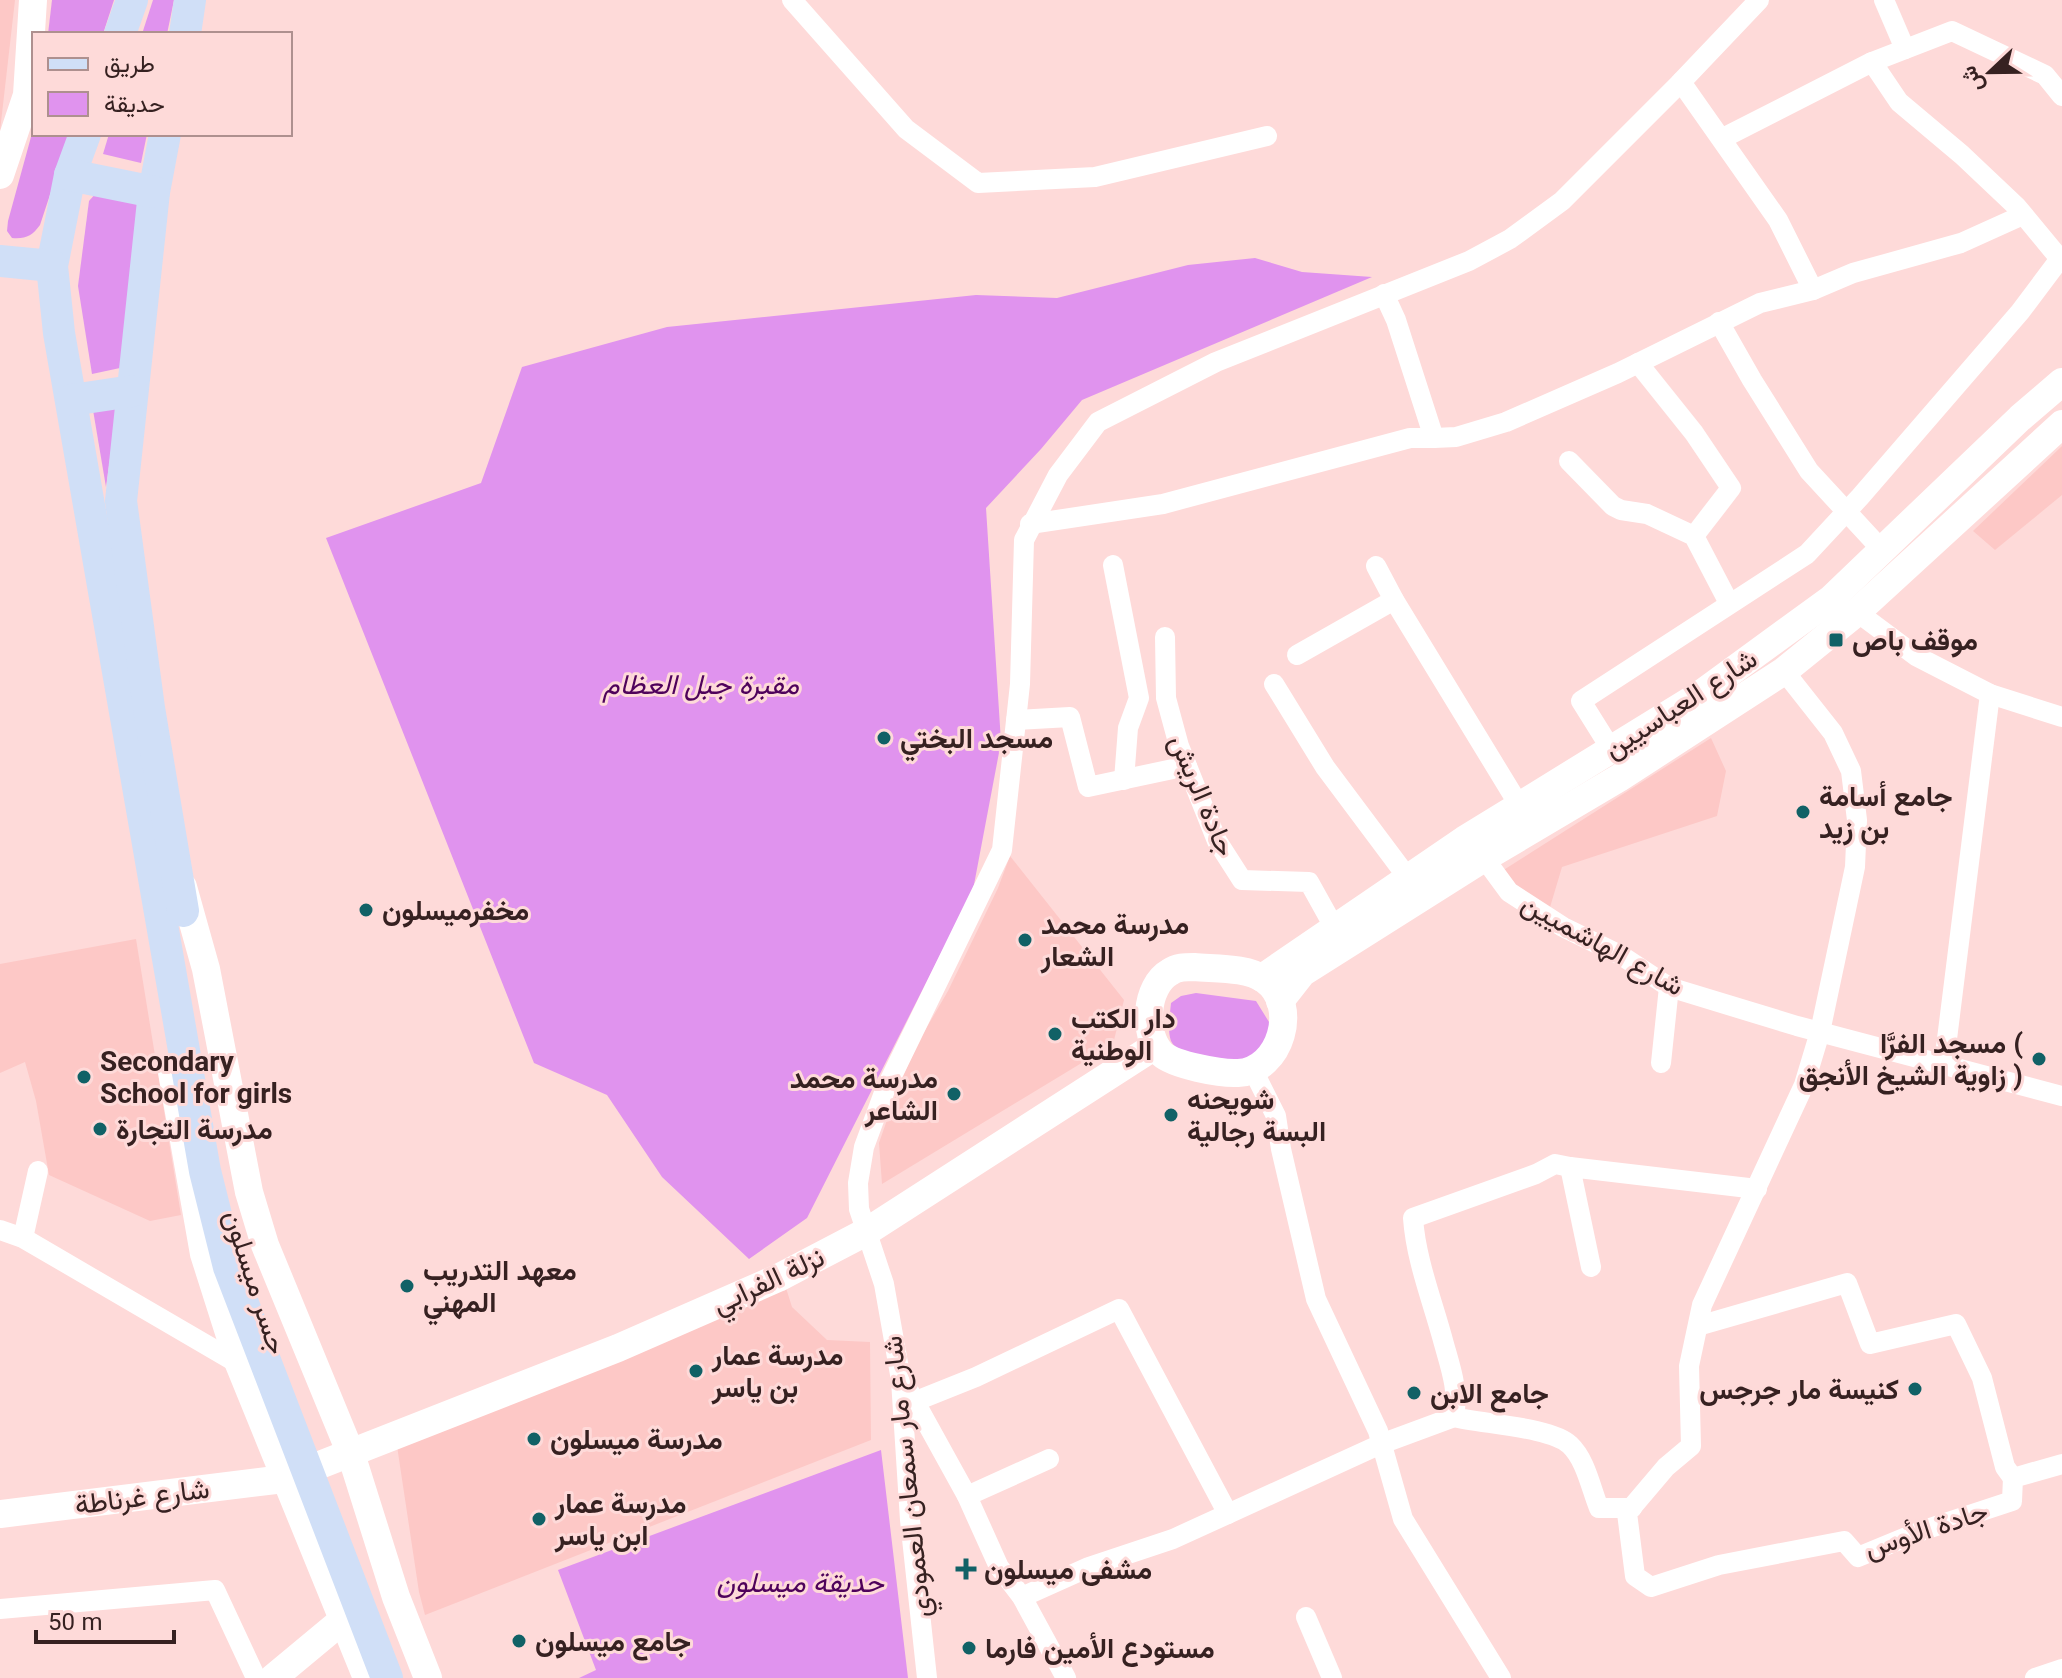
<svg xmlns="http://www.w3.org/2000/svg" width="2062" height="1678" font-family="Georgia,Vazirmatn,serif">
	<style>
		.built { fill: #fdc8c6 }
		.green { fill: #e093ee }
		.forest { fill: #de90ec }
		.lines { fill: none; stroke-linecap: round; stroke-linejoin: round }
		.street { stroke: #fff; stroke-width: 20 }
		.secondary { stroke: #fff; stroke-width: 28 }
		.primary { stroke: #d0dff7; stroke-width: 32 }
		.poi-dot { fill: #116166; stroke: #fedad9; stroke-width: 3 }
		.labels { text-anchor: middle; stroke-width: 6; stroke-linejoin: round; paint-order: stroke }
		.poi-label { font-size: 28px; font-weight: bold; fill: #362121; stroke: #fedad9; text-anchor: start }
		.park-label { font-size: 28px; font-style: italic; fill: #4f025b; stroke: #fedad9 }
		.street-label { font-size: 28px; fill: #362121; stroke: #fedad9 }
	</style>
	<rect width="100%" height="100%" fill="#fedad9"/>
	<!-- built -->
	<g class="built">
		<path d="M0,0H15L0,131Z"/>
		<path d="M2062,446V495L1995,550L1973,531Z"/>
		<path d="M1711,738L1726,771L1717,816L1562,867L1548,914L1515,894L1502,871Z"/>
		<path d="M1010,856L1124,1000L1113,1044L882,1184L879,1143L898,1088L917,1044L948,991L998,888Z"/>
		<path d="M136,939L181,1215L150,1221L49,1175L36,1101L25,1062L0,1073V964Z"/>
		<path d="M786,1288L792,1307L827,1340L870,1342L871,1440L425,1615L419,1592L397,1446Z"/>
	</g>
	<!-- green -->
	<g class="green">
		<path d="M153,0H174L167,34H142Z"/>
		<path d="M109,134H147L141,163L103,154Z"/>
		<path d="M97,192L138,202L120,368L92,374L78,286L89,201Z"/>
		<path d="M1255,258L1302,272L1372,277L1082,400L1041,449L986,508L1001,742L973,890L807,1218L749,1259L662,1177L607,1095L534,1063L326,538L481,483L522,367L667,327L976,295L1057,298L1188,265Z"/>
		<path d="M117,408L106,487L93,410Z"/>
		<path d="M1196,993L1256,1001L1269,1022V1045L1248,1065C1229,1061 1178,1058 1171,1041C1167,1029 1170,1015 1171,1003L1181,996Z"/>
		<path d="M881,1450L908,1678H579L596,1670L558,1570Z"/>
	</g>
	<!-- forest -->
	<g class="forest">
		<path d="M52,0H114L103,34H48Z"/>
		<path d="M34,126V134H70L40,225C32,236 26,239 12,238L7,231L8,221Z"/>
	</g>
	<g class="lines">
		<!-- street -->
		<g class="street">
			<path d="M792,0L906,129L978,183L1095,177L1267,136"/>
			<path d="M1884,0L1905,49"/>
			<path d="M1872,62L1899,102L1962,155L2017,207L2060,259"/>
			<path d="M1681,82L1778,220L1813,290"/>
			<path d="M1723,138L1872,62L1952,31L2045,75L2062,96"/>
			<path d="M1719,322L1752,380L1809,471L1882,550"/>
			<path d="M1638,363L1694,433L1731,488L1694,536"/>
			<path d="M1434,438L1456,437L1506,422L1618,373L1760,303L1813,290L1853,273L1961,243L2023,215"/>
			<path d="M1569,461L1613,506L1621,510L1647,514L1694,536L1729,603"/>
			<path d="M1030,524L1163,504L1410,438H1434L1396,320L1384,294"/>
			<path d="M1113,565L1139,698L1128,728L1124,780"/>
			<path d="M1376,566L1394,600L1519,805"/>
			<path d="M1857,612L1916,656L1990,694L2062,717"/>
			<path d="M1165,637L1166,698L1179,746L1217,841L1242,880L1309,882L1334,927"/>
			<path d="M1297,655L1394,600"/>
			<path d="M1784,671L1833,733L1851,771L1857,820L1855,867L1820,1032L1804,1085L1702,1305L1689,1366L1691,1446L1666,1467L1627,1513L1635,1576L1651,1587L1719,1565L1844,1541L1858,1557L1921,1531L2012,1501L2013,1478L2062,1464"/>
			<path d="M1274,684L1325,767L1408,878"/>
			<path d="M1016,720L1070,717L1088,787L1187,766"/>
			<path d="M1611,749L1581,701L1807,554L1860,497L2020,312L2062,256"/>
			<path d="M1484,858L1509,892L1563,927L1622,956L1669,987L1797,1026L2062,1096"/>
			<path d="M1661,1063L1669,987"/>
			<path d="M1944,1063L1990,694"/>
			<path d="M1253,1070L1276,1116L1281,1149L1316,1299L1378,1431L1403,1519L1501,1678"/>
			<path d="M1570,1167L1555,1164L1536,1174L1413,1218C1416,1261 1433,1302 1444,1344C1451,1369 1459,1391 1454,1417C1482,1424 1552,1427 1570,1445C1586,1460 1591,1489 1599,1508H1632"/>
			<path d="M0,1230L23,1238L239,1364"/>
			<path d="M23,1238L38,1171"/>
			<path d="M1591,1267L1570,1167L1757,1189"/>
			<path d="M1698,1326L1847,1283L1870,1344L1956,1324L1982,1378L2005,1467L2013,1478"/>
			<path d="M909,1391L967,1496L999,1567L1022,1597L1066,1678"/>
			<path d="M916,1401L976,1377L1119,1309L1228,1514"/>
			<path d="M967,1496L1049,1459"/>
			<path d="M1022,1597L1089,1567L1173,1539L1381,1444L1454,1417"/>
			<path d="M0,1609L215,1590L256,1678"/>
			<path d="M1306,1617L1332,1678"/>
			<path d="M927,1678L910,1520L901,1380L884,1284L859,1209L858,1183L864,1147L885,1090L1002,850L1020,684L1024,540L1058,475L1098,422L1216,362L1469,261L1510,239L1562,201L1681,82L1759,0"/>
			<path d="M2035,1678L2062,1669"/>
		</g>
		<!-- secondary -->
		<g class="secondary">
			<path d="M0,175L27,95L33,0"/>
			<path d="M183,887L206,969L249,1192L265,1245L351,1454L396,1597L428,1678"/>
			<path d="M1194,967C1216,969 1247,967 1265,980C1300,1005 1281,1071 1238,1073C1221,1074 1174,1065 1162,1054C1142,1035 1145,986 1170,972C1177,967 1185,967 1194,967Z"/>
			<path d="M1262,978L1464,840L1698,696L1831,599L2020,418L2062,382"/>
			<path d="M1280,1001L1302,973L1484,858L1619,778L1784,671L1857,612L2062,424"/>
			<path d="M172,1072L204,1254L239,1364L367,1678"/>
			<path d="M0,1514L284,1479L618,1348L778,1278L866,1232L1155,1046"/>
			<path d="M273,1678L344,1619"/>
		</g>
		<!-- primary -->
		<g class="primary">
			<path d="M120,34L132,0"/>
			<path d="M185,34L190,0"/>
			<path d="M85,134L70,175L52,266L59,333L205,1171L229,1267L387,1678"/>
			<path d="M165,134L154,192L121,501L149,708L183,911"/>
			<path d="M70,175L154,192"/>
			<path d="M0,261L52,266"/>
			<path d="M72,400L132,391"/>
		</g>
	</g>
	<!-- markers -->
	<g class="poi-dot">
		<rect x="1828" y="632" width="16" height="16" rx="4"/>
		<circle cx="884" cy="738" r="8"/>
		<circle cx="1803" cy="812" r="8"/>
		<circle cx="366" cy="910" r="8"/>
		<circle cx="1025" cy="940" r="8"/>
		<circle cx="1055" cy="1034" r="8"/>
		<circle cx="2039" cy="1059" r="8"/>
		<circle cx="84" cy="1077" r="8"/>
		<circle cx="954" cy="1094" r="8"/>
		<circle cx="1171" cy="1115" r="8"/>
		<circle cx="100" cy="1129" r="8"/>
		<circle cx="407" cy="1286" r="8"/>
		<circle cx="696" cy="1371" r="8"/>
		<circle cx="1915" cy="1389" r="8"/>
		<circle cx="1414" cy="1393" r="8"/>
		<circle cx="534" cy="1439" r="8"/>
		<circle cx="539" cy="1519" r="8"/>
		<path d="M962 1557h8v8h8v8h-8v8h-8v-8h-8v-8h8z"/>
		<circle cx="519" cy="1641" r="8"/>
		<circle cx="969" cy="1648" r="8"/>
	</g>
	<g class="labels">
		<!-- poi labels -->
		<g class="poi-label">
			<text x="1852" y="650">موقف باص</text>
			<text x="900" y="748">مسجد البختي</text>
			<text x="1819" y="806">جامع أسامة<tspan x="1819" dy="32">بن زيد</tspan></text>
			<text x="382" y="920">مخفرميسلون</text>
			<text x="1041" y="934">مدرسة محمد<tspan x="1041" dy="32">الشعار</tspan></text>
			<text x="1071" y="1028">دار الكتب<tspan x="1071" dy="32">الوطنية</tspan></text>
			<text x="2023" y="1053" text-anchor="end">مسجد الفرَّا (<tspan x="2023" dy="32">زاوية الشيخ الأنجق )</tspan></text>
			<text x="100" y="1071">Secondary<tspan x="100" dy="32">School for girls</tspan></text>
			<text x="938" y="1088" text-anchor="end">مدرسة محمد<tspan x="938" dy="32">الشاعر</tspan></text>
			<text x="1187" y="1109">شويحنه<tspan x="1187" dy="32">البسة رجالية</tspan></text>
			<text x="116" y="1139">مدرسة التجارة</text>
			<text x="423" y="1280">معهد التدريب<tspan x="423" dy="32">المهني</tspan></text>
			<text x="712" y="1365">مدرسة عمار<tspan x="712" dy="32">بن ياسر</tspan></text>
			<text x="1899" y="1399" text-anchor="end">كنيسة مار جرجس</text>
			<text x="1430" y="1403">جامع الابن</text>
			<text x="550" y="1449">مدرسة ميسلون</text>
			<text x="555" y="1513">مدرسة عمار<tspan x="555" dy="32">ابن ياسر</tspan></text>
			<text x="984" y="1579">مشفى ميسلون</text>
			<text x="535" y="1651">جامع ميسلون</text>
			<text x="985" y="1658">مستودع الأمين فارما</text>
		</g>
		<!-- park labels -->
		<g class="park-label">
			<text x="701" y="694">مقبرة جبل العظام</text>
			<text x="800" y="1592">حديقة ميسلون</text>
		</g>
		<!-- street labels -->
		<g class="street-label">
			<text transform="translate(1680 703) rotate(-33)" y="10">شارع العباسيين</text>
			<text transform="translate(1203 795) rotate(67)" y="10">جادة الريش</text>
			<text transform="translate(1603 944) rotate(29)" y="10">شارع الهاشميين</text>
			<text transform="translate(768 1280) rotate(-25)" y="10">نزلة الفرابي</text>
			<text transform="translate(256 1282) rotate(72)" y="10">جسر ميسلون</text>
			<text transform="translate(906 1477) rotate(-96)" y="10">شارع مار سمعان العمودي</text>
			<text transform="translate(142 1496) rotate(-7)" y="10">شارع غرناطة</text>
			<text transform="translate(1926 1529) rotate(-18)" y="10">جادة الأوس</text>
		</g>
	</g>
	<!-- legend -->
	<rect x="32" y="32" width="260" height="104" fill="#fedad9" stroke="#ae908f" stroke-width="2"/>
	<rect x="48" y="58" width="40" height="12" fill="#d0dff7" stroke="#ae908f" stroke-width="2"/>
	<text x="104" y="72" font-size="24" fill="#362121">طريق</text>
	<rect x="48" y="92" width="40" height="24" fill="#e093ee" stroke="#ae908f" stroke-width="2"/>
	<text x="104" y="112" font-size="24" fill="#362121">حديقة</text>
	<!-- north arrow -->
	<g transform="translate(1990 72) rotate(248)" stroke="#fedad9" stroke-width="6" paint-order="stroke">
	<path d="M0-6L14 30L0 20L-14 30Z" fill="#362121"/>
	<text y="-12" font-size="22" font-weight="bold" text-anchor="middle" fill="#362121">ش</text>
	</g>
	<!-- scale -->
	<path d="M36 1630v12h138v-12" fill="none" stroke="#362121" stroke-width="4"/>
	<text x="48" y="1630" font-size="24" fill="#362121" stroke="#fedad9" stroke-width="6" paint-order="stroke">50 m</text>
</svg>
